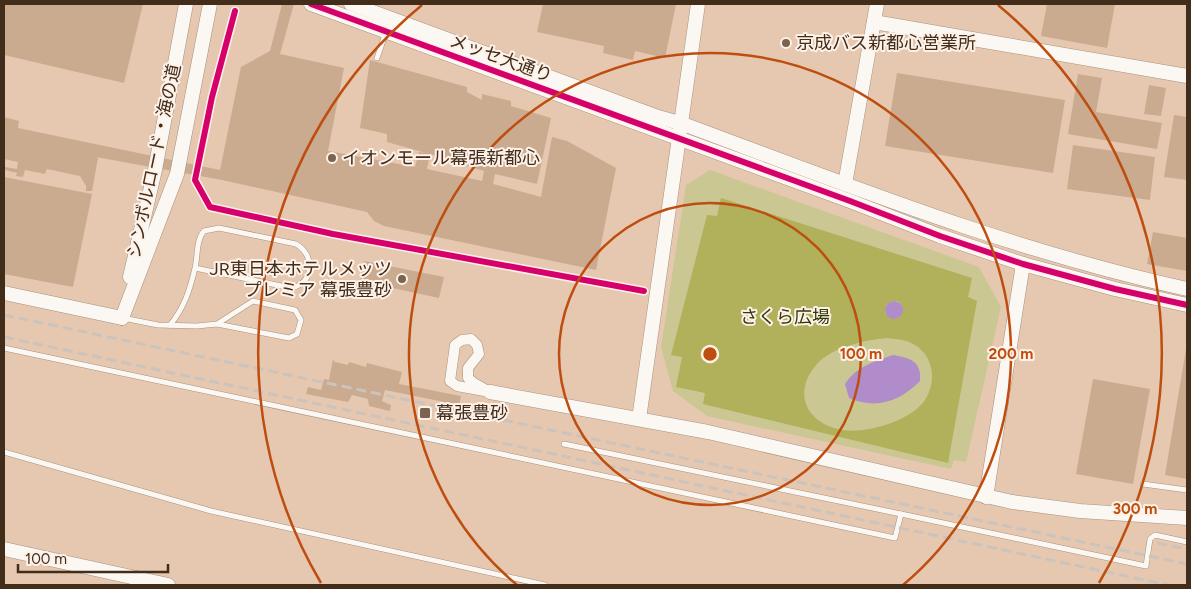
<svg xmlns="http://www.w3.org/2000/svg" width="1191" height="589" font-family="Figtree,'Noto Sans JP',sans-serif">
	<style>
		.green { fill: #cac792 }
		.forest { fill: #b1b05b; fill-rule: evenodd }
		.water { fill: #b18ccb }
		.building { fill: #caab8f; fill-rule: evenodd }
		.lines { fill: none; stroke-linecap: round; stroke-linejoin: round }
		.lane-casing { stroke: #a8917e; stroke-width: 6 }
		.street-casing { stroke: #a8917e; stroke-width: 11 }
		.secondary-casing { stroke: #a8917e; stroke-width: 15 }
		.lane { stroke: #fbf7f3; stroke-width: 5 }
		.street { stroke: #fbf7f3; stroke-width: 10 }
		.secondary { stroke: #fbf7f3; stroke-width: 14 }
		.rail { stroke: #cbc3bc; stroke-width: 3; stroke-dasharray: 10 5; stroke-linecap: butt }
		.cycleway-casing { stroke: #fdf1e8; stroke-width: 9 }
		.cycleway { stroke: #d6006c; stroke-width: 6 }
		.ring { fill: none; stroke: #be4e10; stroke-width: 2.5 }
		.poi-dot { fill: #7b634f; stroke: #fdf1e8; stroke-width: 2 }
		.labels { text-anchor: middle; stroke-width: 4; stroke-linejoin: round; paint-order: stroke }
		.poi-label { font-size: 18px; fill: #422d1b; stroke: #fdf1e8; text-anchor: start }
		.street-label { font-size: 18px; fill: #422d1b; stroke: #fdf1e8 }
		.park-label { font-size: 18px; fill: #303a07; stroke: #fdf1e8 }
		.centre { fill: #be4e10; stroke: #fdf1e8; stroke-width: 2.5 }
		.ring-label { font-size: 15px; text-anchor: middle; font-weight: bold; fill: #be4e10; stroke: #fdf1e8; stroke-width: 4; stroke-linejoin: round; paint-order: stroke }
	</style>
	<rect width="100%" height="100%" fill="#e6c8b0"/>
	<!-- green -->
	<path class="green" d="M710,170L979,267L1001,307L966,462L954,460L951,469L707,416L673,391L661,347L686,185Z"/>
	<!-- forest -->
	<path class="forest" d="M721,198L972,278L968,297L977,301L948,463L703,404L705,393L676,387L682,357L671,355L707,215L717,216ZM892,301H898L902,306L900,317L895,319L889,317L885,313L886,305ZM887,338C893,339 900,339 906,341C932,349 939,378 925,400C911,421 866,434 842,430C807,424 791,393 817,364C832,347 865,340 887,338Z"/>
	<!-- water -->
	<g class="water">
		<circle cx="894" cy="310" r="9"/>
		<path d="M893,355C910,358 922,361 920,381C900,401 877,410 849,398L845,384C857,366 873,362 893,355Z"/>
	</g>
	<!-- building -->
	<g class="building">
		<path d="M4,4H143L124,83L4,55Z"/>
		<path d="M282,4H294L280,54L344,68L328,151L415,167L419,152L426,153L387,142V134L360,128L370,60L467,87V92L482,100V94L511,101V106L551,118L537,184L495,174L493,184L541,197L552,137L567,141L616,168L596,270L384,226L374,221L367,212L222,180L96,157L98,158L92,191H86V186L80,176L47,169L45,174L25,170L23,177L16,176L17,173L5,170V167L17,169L18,162L4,159V117L19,121L18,128L220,170L241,67L270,51ZM454,152L468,160L467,166L484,171L482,181L427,169L430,154L452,160Z"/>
		<path d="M543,4H676L665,58L635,51L633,60L603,53L604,46L537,32Z"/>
		<path d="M1047,4H1115L1107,48L1041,36Z"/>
		<path d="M897,73L1065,100L1053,173L885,146Z"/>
		<path d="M1078,74L1102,78L1096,112L1162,123L1157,149L1068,134Z"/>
		<path d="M1149,85L1166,88L1161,116L1144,114Z"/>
		<path d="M1174,115L1187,117V180L1164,177Z"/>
		<path d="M1073,145L1155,157L1150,200L1067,189Z"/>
		<path d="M4,177L92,194L73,287L4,274Z"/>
		<path d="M1153,232L1187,238V271L1147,264Z"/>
		<path d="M364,261L444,277L439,298L360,281Z"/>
		<path d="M1186,349H1187V479L1165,475Z"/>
		<path d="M333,359L335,362L348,365L349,362L366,367L367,363L402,372L399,384L461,396L459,405L385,390L382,401L391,405L390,411L369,406L368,399L352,395L348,402L306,394L308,387L321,390L324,379L329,380Z"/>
		<path d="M1093,379L1150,389L1133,484L1076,474Z"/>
	</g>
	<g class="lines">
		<defs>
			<g id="lane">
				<path d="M377,58L386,32"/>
				<path d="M123,318L158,325L197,326L217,324L289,338L297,334L301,320L295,310L253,301L217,324"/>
				<path d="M170,325C184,308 190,290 195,268C198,256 196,240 204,231L219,228L296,244C315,255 315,283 291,288L195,268"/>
				<path d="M4,348L895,538L901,514L1146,566L1150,539L1155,535L1187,542"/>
				<path d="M564,444L901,514"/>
				<path d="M4,452L211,511L545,585"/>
				<path d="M1143,484L1187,490"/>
			</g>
			<path id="street" d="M471,339L477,345L479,354L468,368V378L474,383L490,392L457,386L450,381L455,345L462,340Z"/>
			<g id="secondary">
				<path d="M311,4L850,201L940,236L1023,264L1115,289L1187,305"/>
				<path d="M351,4L658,117L683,124C850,186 1013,251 1187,289"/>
				<path d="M874,22L1187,76"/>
				<path d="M845,184L877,4"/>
				<path d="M130,277L155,170L186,4"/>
				<path d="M4,293L122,318"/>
				<path d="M122,318L177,174L210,4"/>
				<path d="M490,392L708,432L1012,502L1080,511L1187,518"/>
				<path d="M639,419L698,4"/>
				<path d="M986,497L1023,264"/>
				<path d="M4,549L168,585"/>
			</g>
		</defs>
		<!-- lane casing -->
		<use href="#lane" class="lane-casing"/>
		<!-- street casing -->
		<use href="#street" class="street-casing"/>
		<!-- secondary casing -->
		<use href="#secondary" class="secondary-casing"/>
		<!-- lane -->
		<use href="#lane" class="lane"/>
		<!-- street -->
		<use href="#street" class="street"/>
		<!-- secondary -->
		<use href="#secondary" class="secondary"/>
		<!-- rail -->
		<g class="rail">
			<path d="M4,315L1187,564"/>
			<path d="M4,337L1168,585"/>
			<path d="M1157,543L1187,549"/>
		</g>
		<defs>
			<g id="cycleway">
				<path d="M311,4L850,201L940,236L1023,264L1115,289L1187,305"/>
				<path d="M235,11L212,97L195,180L210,207L333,234L644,291"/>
			</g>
		</defs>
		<!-- cycleway casing -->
		<use href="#cycleway" class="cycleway-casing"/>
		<!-- cycleway -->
		<use href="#cycleway" class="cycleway"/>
	</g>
	<!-- distance rings -->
	<g class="ring">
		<circle cx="710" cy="354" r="151"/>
		<path d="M517 585A301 301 0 1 1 903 585"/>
		<path d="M321 583A452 452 0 0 1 422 5M998 5A452 452 0 0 1 1099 583"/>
	</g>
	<!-- markers -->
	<g class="poi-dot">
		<circle cx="786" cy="43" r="5"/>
		<circle cx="332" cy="158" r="5"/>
		<circle cx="402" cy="279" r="5"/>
		<rect x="419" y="407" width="12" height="12" rx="2.5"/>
	</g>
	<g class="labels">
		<!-- poi labels -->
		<g class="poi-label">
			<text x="796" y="49">京成バス新都心営業所</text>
			<text x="342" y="164">イオンモール幕張新都心</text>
			<text x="392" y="275" text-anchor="end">JR東日本ホテルメッツ<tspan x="392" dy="21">プレミア 幕張豊砂</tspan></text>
			<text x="436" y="419">幕張豊砂</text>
		</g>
		<!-- street labels -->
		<g class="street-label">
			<text transform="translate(501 58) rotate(20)" y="6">メッセ大通り</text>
			<text transform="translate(154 161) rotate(-78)" y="6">シンボルロード・海の道</text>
		</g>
		<!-- park labels -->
		<g class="park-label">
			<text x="785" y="323">さくら広場</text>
		</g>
	</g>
	<circle cx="710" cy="354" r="8" class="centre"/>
	<g class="ring-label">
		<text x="861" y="359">100 m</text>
		<text x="1011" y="359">200 m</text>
		<text x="1135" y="514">300 m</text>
	</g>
	<!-- border -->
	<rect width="1191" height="589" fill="none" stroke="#422d1b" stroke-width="10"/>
	<!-- scale -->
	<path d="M18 564v8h150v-8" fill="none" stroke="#422d1b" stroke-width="2.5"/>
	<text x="25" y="564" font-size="15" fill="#422d1b" stroke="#fdf1e8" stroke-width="4" paint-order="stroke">100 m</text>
</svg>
